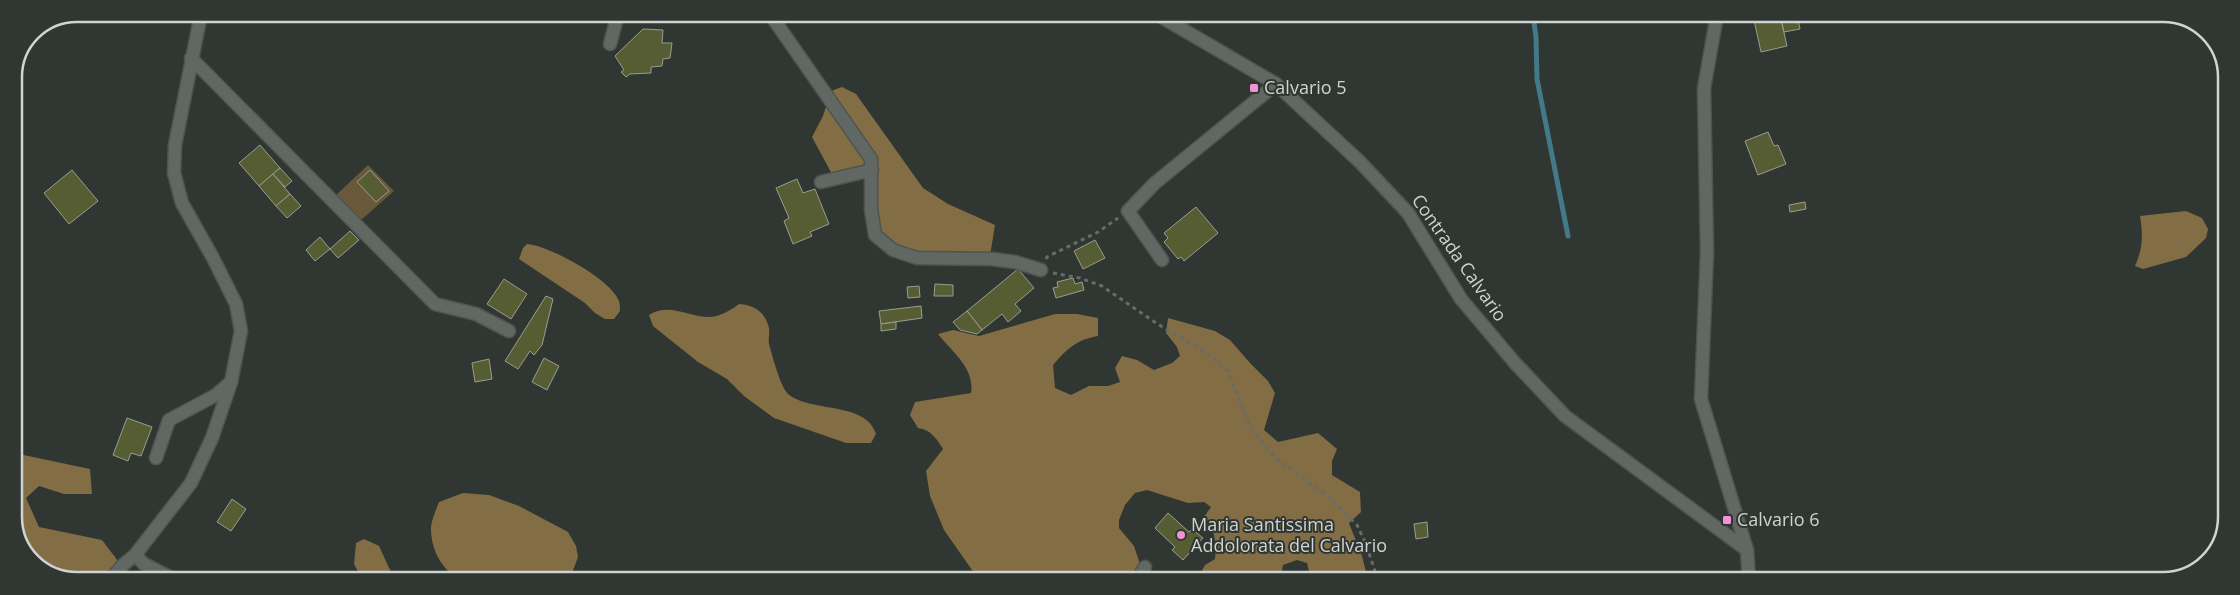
<svg xmlns="http://www.w3.org/2000/svg" width="2240" height="595" font-family="'Open Sans',sans-serif">
	<style>
		.green { fill: #695839 }
		.forest { fill: #826d45 }
		.lines { fill: none; stroke-linecap: round; stroke-linejoin: round }
		.stream { stroke: #437988; stroke-width: 5 }
		.building { fill: #575d33; stroke: #9b9c94 }
		.minor-casing { stroke: #4f5450; stroke-width: 15 }
		.path { stroke: #676c68; stroke-width: 3; stroke-dasharray: 4 4; stroke-linecap: butt }
		.minor { stroke: #616762; stroke-width: 12 }
		.poi-dot { fill: #f391d5; stroke: #303631; stroke-width: 2 }
		.labels { text-anchor: middle; stroke-width: 4; stroke-linejoin: round; paint-order: stroke }
		.poi-label { font-size: 18px; fill: #d0d4d1; stroke: #303631; text-anchor: start }
		.street-label { font-size: 18px; fill: #d0d4d1; stroke: #303631 }
		.rim { fill: none; stroke: #d0d4d1; stroke-width: 2.5 }
	</style>
	<rect width="100%" height="100%" fill="#303631"/>
	<!-- green -->
	<path class="green" d="M368,165L394,191L360,221L334,197Z"/>
	<!-- forest -->
	<g class="forest">
		<path d="M842,87L856,94L923,188L948,204L995,225L990,256L921,255L880,238L874,223L873,164L833,176L812,137L823,116L831,91Z"/>
		<path d="M2186,211L2202,218L2208,229L2206,238L2186,257L2143,269L2135,266C2143,248 2143,235 2140,216Z"/>
		<path d="M527,244C550,246 608,278 618,299C620,302 620,308 620,311L614,319H605L595,313L585,303L519,259L523,248Z"/>
		<path d="M739,304C755,305 765,312 769,328C770,333 768,339 769,344C772,355 775,366 779,377C781,382 784,390 788,394C811,413 866,401 876,434L871,443H846L774,418L744,396L727,379L698,362L653,326L649,315C669,302 688,317 710,317C721,316 731,310 739,304Z"/>
		<path d="M1055,314H1077L1098,318V336C1076,340 1068,348 1053,365L1055,388L1071,395L1089,386H1108L1120,382L1115,368L1122,356L1137,360L1154,370L1172,363L1180,356L1177,347L1166,333L1168,318L1215,331L1230,340L1250,363L1268,381L1275,393L1264,430L1278,442L1318,433L1337,449L1332,461V475L1360,492L1361,512L1349,523L1362,556L1368,580H1311L1307,563L1297,560L1283,565L1281,576L1289,580H1197L1205,565L1215,559C1217,544 1215,528 1204,517L1211,507L1204,502L1188,503L1147,490L1135,493L1125,505L1119,520V528L1134,546L1140,564L1133,580H979L944,530L930,496L926,471L943,449C936,438 931,430 918,428L910,415L915,402L971,393C975,368 952,352 938,334L953,330L979,336Z"/>
		<path d="M14,453L90,469L92,494H64L39,486L26,498L39,527L102,540L118,561L101,579H61L29,559L14,522Z"/>
		<path d="M463,493L489,495L519,506L568,532L576,546L578,557L571,576L543,580H459C442,569 431,550 431,529C431,521 436,510 439,502Z"/>
		<path d="M364,539L379,546L391,572L397,579H362L354,564L356,543Z"/>
		<path d="M1149,571L1176,576L1185,580H1143Z"/>
	</g>
	<g class="lines">
		<!-- stream -->
		<path class="stream" d="M1533,15L1536,37L1537,79L1568,236"/>
	</g>
	<!-- building -->
	<g class="building">
		<path d="M1775,15H1780L1787,46L1761,52L1754,20Z"/>
		<path d="M1780,15H1797L1800,29L1784,32Z"/>
		<path d="M643,29L663,30L662,43H672L670,58L663,59L662,66L651,67V73L630,74L626,77L621,72L624,70L615,56Z"/>
		<path d="M1768,132L1774,146L1778,145L1786,164L1758,175L1745,141Z"/>
		<path d="M260,145L280,168L259,186L239,163Z"/>
		<path d="M280,168L292,181L285,187L273,174Z"/>
		<path d="M72,170L98,201L69,224L44,193Z"/>
		<path d="M370,170L389,191L376,202L357,182Z"/>
		<path d="M273,174L290,194L276,206L259,186Z"/>
		<path d="M797,179L803,193L815,189L829,224L810,232L812,236L793,244L784,221L789,218L776,188Z"/>
		<path d="M290,194L301,206L287,218L276,206Z"/>
		<path d="M1805,202L1806,209L1790,212L1789,205Z"/>
		<path d="M1196,207L1218,233L1184,261L1181,257L1178,259L1164,242L1168,238L1164,233Z"/>
		<path d="M350,231L359,240L338,258L330,249Z"/>
		<path d="M320,237L330,249L315,261L306,250Z"/>
		<path d="M1095,240L1105,258L1083,269L1074,251Z"/>
		<path d="M1018,269L1034,288L1015,304L1021,311L1008,322L1002,314L982,330L967,311Z"/>
		<path d="M1073,278L1075,284L1082,282L1084,290L1056,298L1053,288L1058,287L1057,282Z"/>
		<path d="M504,279L527,294L511,319L487,304Z"/>
		<path d="M935,284L953,285V296H934Z"/>
		<path d="M919,286L920,297L908,298L907,287Z"/>
		<path d="M546,296L553,299L542,345L534,355L530,351L518,369L505,361Z"/>
		<path d="M921,306L922,318L881,324L879,311Z"/>
		<path d="M967,311L982,330L977,334L960,330L953,322Z"/>
		<path d="M896,322V329L881,331V324Z"/>
		<path d="M544,358L559,366L547,390L532,382Z"/>
		<path d="M489,359L492,379L475,382L472,363Z"/>
		<path d="M127,418L152,427L141,456L131,453L128,461L113,455Z"/>
		<path d="M232,499L246,509L231,531L217,522Z"/>
		<path d="M1168,513L1189,532L1192,529L1203,538L1183,560L1172,550L1175,547L1155,528Z"/>
		<path d="M1427,522L1428,537L1416,539L1414,524Z"/>
	</g>
	<g class="lines">
		<defs>
			<g id="minor">
				<path d="M770,14L871,159V209L875,235L893,250L917,258L992,259L1015,262L1041,270"/>
				<path d="M1158,15L1276,84L1360,162L1408,213L1461,299L1515,363L1565,416L1747,550L1749,581"/>
				<path d="M1717,15L1704,88L1707,252L1701,399L1747,550"/>
				<path d="M610,44L618,14"/>
				<path d="M191,58L435,304L476,314L509,331"/>
				<path d="M821,182L872,170"/>
				<path d="M1162,260L1128,211L1155,183L1276,84"/>
				<path d="M156,458L169,420L216,395L231,382"/>
				<path d="M135,555L144,564L173,579"/>
				<path d="M111,579L123,565L135,555L191,483L212,438L231,382L241,331L236,304L213,258L182,203L174,173L175,145L201,14"/>
				<path d="M1137,580L1145,567"/>
			</g>
		</defs>
		<!-- minor casing -->
		<use href="#minor" class="minor-casing"/>
		<!-- path -->
		<g class="path">
			<path d="M1046,259L1047,257L1098,232L1118,218"/>
			<path d="M1053,273L1080,278L1102,286L1156,323L1211,356L1228,371L1249,425L1261,441L1277,459L1326,495L1357,525L1366,544L1378,580"/>
		</g>
		<!-- minor -->
		<use href="#minor" class="minor"/>
	</g>
	<!-- markers -->
	<g class="poi-dot">
		<rect x="1249" y="83" width="10" height="10" rx="2.5"/>
		<rect x="1722" y="515" width="10" height="10" rx="2.5"/>
		<circle cx="1181" cy="535" r="5"/>
	</g>
	<g class="labels">
		<!-- poi labels -->
		<g class="poi-label">
			<text x="1264" y="94">Calvario 5</text>
			<text x="1737" y="526">Calvario 6</text>
			<text x="1191" y="531">Maria Santissima<tspan x="1191" dy="21">Addolorata del Calvario</tspan></text>
		</g>
		<!-- street labels -->
		<g class="street-label">
			<text transform="translate(1459 258) rotate(55)" y="6">Contrada Calvario</text>
		</g>
	</g>
	<!-- crop -->
	<path d="M0 0H2240V595H0ZM77 22H2163A55 55 0 0 1 2218 77V517A55 55 0 0 1 2163 572H77A55 55 0 0 1 22 517V77A55 55 0 0 1 77 22Z" fill="#303631" fill-rule="evenodd"/>
	<path class="rim" d="M77 22H2163A55 55 0 0 1 2218 77V517A55 55 0 0 1 2163 572H77A55 55 0 0 1 22 517V77A55 55 0 0 1 77 22Z"/>
</svg>
